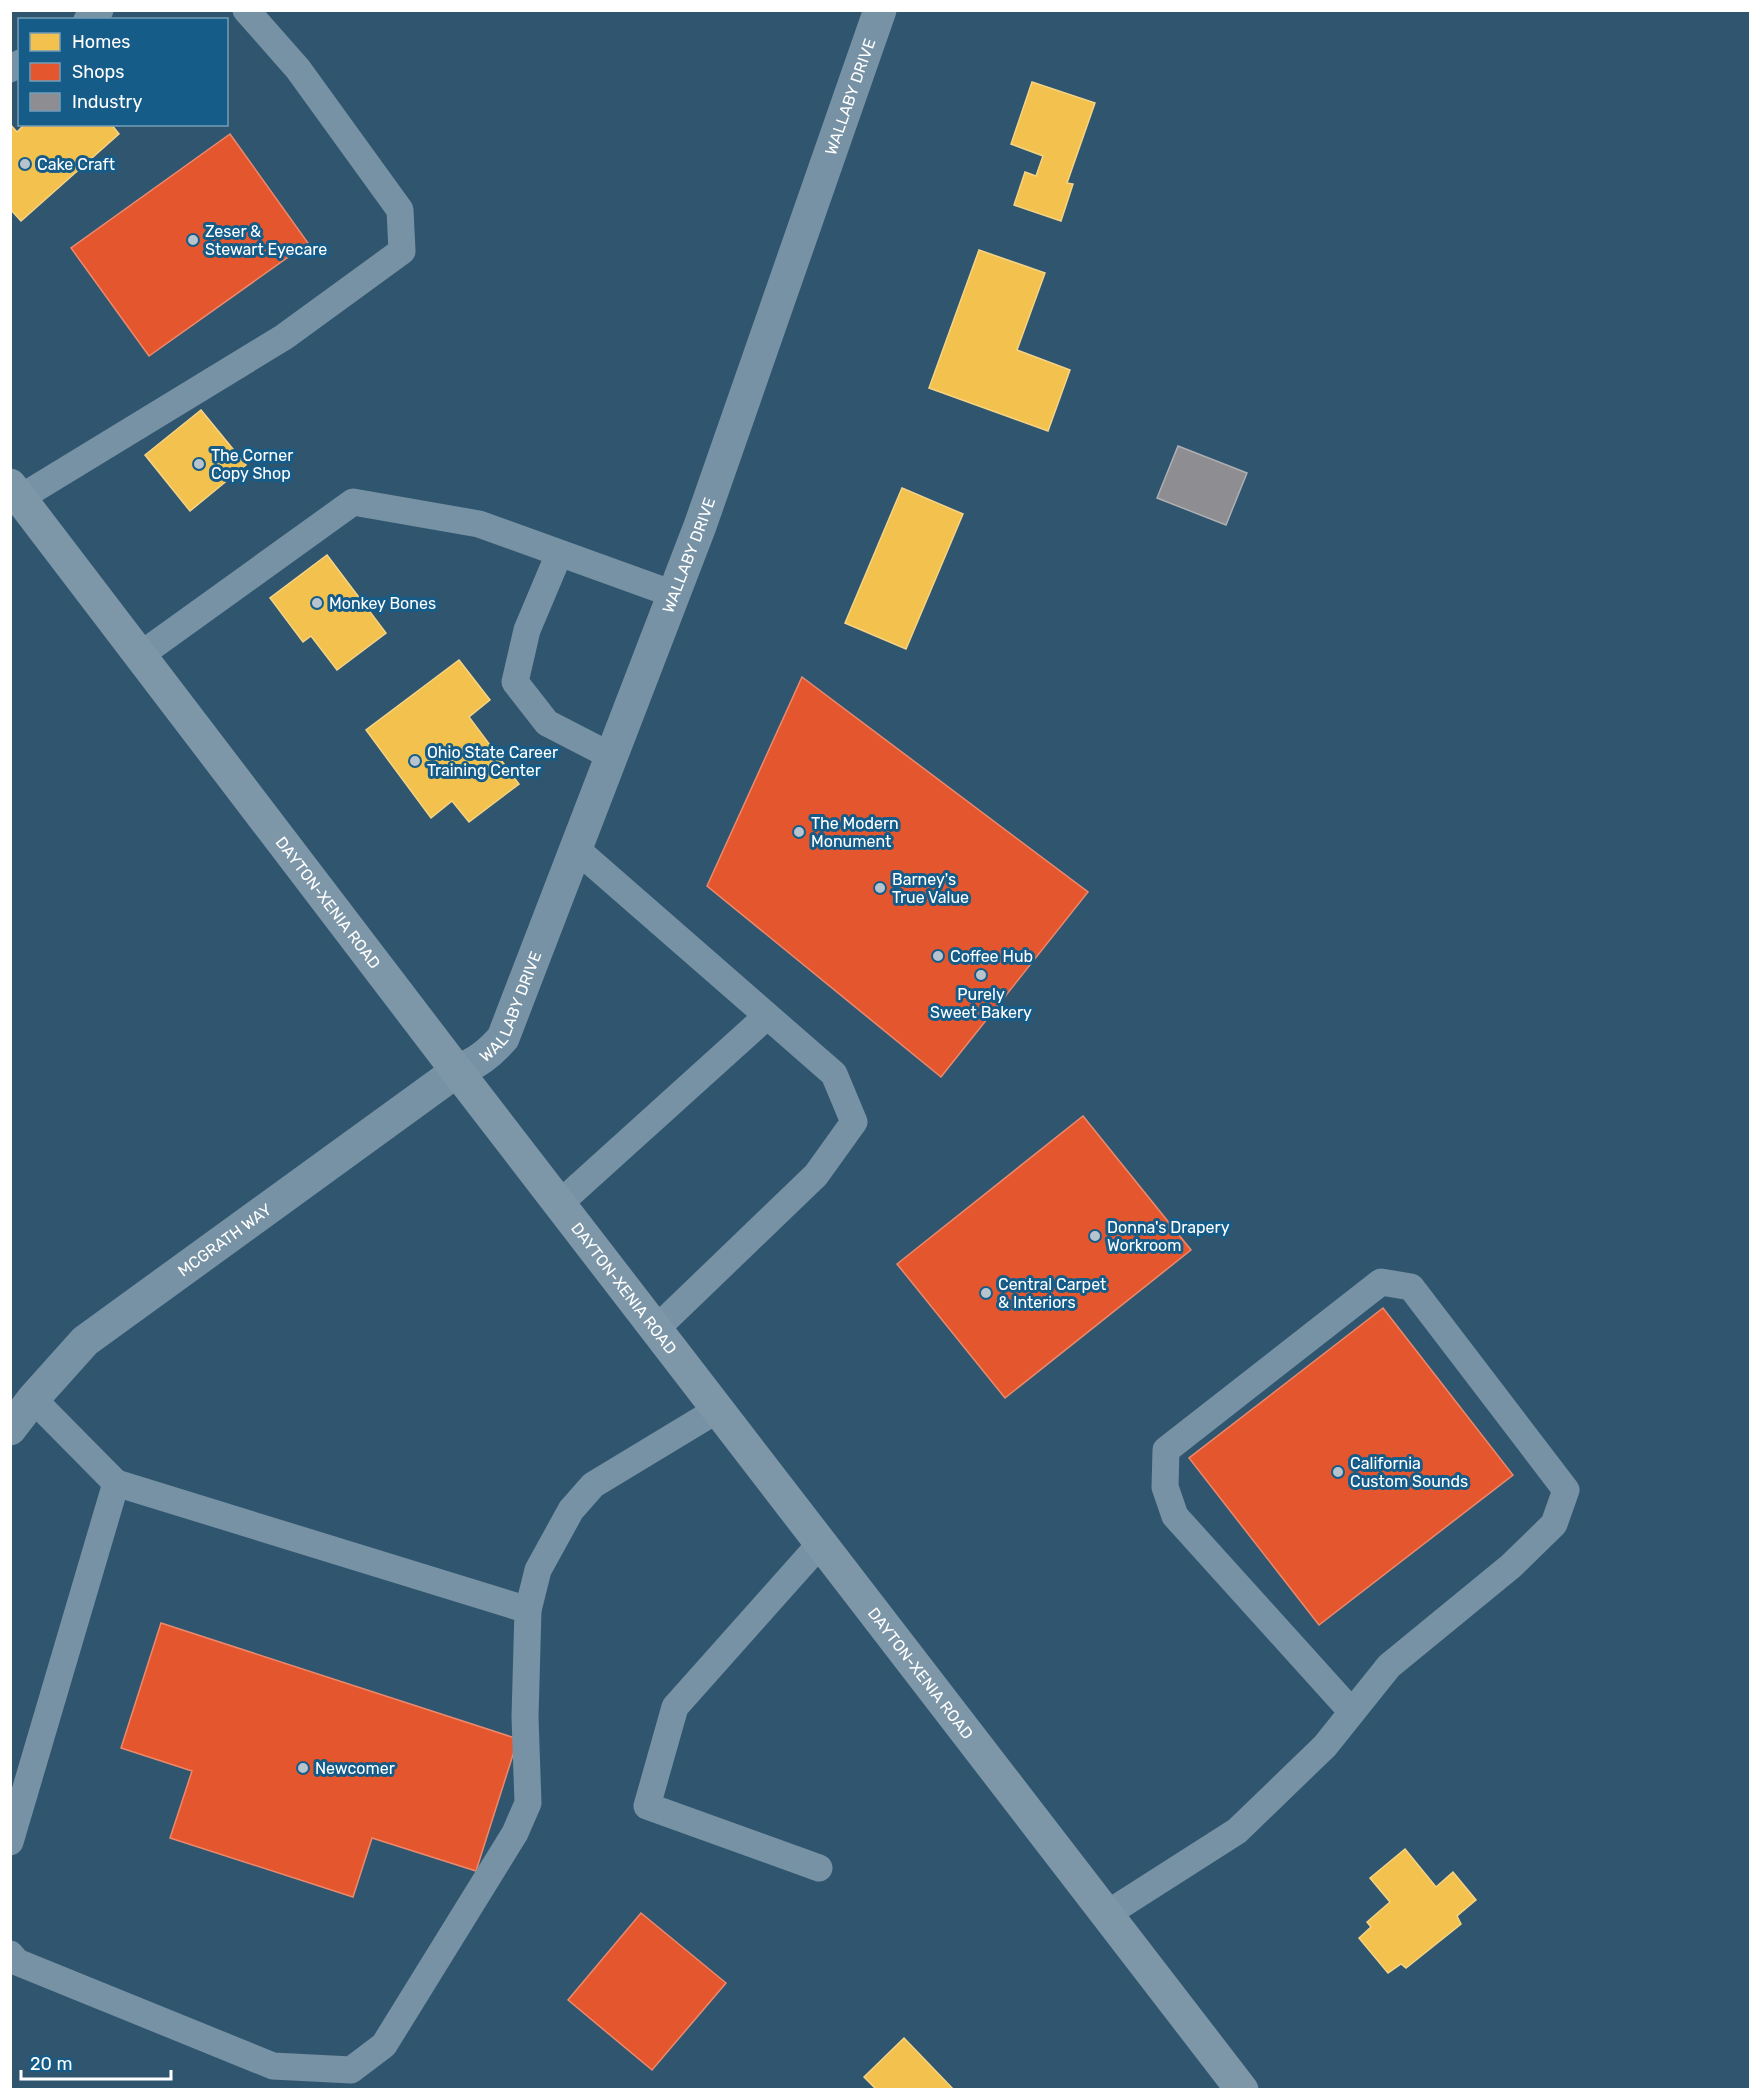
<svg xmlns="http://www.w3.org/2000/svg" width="1761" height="2100" font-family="Rubik,sans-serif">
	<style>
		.homes { fill: #f2c14e; stroke: #f6d483; stroke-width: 1.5 }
		.shops { fill: #e4572e; stroke: #ec896d; stroke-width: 1.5 }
		.industry { fill: #8d8d92; stroke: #afafb3; stroke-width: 1.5 }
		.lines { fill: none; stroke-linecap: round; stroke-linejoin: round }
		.service { stroke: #7792a4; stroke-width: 27 }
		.minor { stroke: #7792a4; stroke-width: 33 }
		.secondary { stroke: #7e97a8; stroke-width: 33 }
		.poi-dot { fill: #b7c4cd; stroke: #165c89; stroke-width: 2 }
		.labels { text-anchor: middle; stroke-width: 6; stroke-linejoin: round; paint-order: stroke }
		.street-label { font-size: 16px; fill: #fff; stroke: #165c89 }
		.poi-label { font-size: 16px; fill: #fff; stroke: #165c89; text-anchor: start }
	</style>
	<rect width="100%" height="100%" fill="#30566f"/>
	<!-- homes -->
	<g class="homes">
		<path d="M1032,82L1095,103L1067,183L1073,184L1061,221L1014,205L1025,172L1036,176L1043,156L1011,144Z"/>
		<path d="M10,124L17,132L25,124H111L119,134L21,221L10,209Z"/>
		<path d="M979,250L1045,273L1017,350L1070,370L1048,431L929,388Z"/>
		<path d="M201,410L246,465L190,511L145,455Z"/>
		<path d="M902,488L963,514L906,649L845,623Z"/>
		<path d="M327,555L386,633L337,670L311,636L303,642L270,598Z"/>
		<path d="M459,660L490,700L469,717L519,784L469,822L452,801L431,818L366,730Z"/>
		<path d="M1405,1849L1436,1887L1453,1872L1476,1900L1457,1916L1461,1924L1406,1968L1401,1964L1388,1973L1359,1938L1371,1927L1367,1922L1390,1902L1370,1878Z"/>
		<path d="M904,2038L954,2090H877L864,2077Z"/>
	</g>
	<!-- shops -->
	<g class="shops">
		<path d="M230,134L308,243L149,356L71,248Z"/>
		<path d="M802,677L1088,892L941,1077L707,886Z"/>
		<path d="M1083,1116L1191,1250L1005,1398L897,1264Z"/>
		<path d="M1383,1308L1513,1475L1319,1625L1189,1458Z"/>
		<path d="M161,1623L518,1739L476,1871L372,1838L353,1897L170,1838L192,1771L121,1748Z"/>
		<path d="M641,1913L726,1983L652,2070L568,2000Z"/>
	</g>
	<!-- industry -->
	<path class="industry" d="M1178,446L1247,473L1226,525L1157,498Z"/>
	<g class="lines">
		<!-- service -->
		<g class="service">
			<path d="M87,20L100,10"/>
			<path d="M10,69L20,63"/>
			<path d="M20,498L284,337L402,251L400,210L298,69L246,10"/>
			<path d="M559,554L527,630L515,682L547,723L611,756"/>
			<path d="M139,656L353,502L479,524L673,594"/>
			<path d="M575,848L834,1074L854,1122L816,1175L656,1329"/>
			<path d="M559,1204L767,1016"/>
			<path d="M116,1483L528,1610"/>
			<path d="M10,1842L116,1483L33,1399"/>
			<path d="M819,1868L647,1806L675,1707L821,1543"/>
			<path d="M1107,1914L1237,1831L1325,1746L1389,1666L1511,1566L1554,1524L1566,1490L1411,1287L1381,1282L1166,1450L1165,1487L1175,1516L1352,1712"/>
			<path d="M10,1954L17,1962L273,2066L351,2070L384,2045L515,1833L528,1803L525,1717L528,1610L538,1570L571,1510L593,1485L717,1410"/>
		</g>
		<!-- minor -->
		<path class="minor" id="s1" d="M10,1429L33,1399L85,1341L457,1071C477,1063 489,1054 503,1038L700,526L880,10"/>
		<!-- secondary -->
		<path class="secondary" id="s2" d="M10,485L457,1071L1242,2090"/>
	</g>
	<!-- markers -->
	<g class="poi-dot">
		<circle cx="25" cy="164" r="6"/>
		<circle cx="193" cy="240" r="6"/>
		<circle cx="199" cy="464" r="6"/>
		<circle cx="317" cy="603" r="6"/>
		<circle cx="415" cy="761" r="6"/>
		<circle cx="799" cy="832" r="6"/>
		<circle cx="880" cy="888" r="6"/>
		<circle cx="938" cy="956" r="6"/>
		<circle cx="981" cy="975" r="6"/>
		<circle cx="1095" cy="1236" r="6"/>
		<circle cx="986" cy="1293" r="6"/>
		<circle cx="1338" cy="1472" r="6"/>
		<circle cx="303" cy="1768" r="6"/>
	</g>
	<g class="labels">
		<!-- street labels -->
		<g class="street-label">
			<text dy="6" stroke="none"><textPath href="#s1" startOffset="1636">WALLABY DRIVE</textPath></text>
			<text dy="6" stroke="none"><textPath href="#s1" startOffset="1150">WALLABY DRIVE</textPath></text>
			<text dy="6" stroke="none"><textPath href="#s2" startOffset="525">DAYTON-XENIA ROAD</textPath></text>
			<text dy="6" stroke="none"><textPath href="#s1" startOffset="664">WALLABY DRIVE</textPath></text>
			<text dy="6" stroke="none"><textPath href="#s1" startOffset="288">MCGRATH WAY</textPath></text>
			<text dy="6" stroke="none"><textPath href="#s2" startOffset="1011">DAYTON-XENIA ROAD</textPath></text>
			<text dy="6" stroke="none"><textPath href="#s2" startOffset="1497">DAYTON-XENIA ROAD</textPath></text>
		</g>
		<!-- poi labels -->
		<g class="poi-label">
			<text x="37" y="170">Cake Craft</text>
			<text x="205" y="237">Zeser &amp;<tspan x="205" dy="18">Stewart Eyecare</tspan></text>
			<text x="211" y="461">The Corner<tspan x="211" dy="18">Copy Shop</tspan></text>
			<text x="329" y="609">Monkey Bones</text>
			<text x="427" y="758">Ohio State Career<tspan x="427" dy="18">Training Center</tspan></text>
			<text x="811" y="829">The Modern<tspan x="811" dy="18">Monument</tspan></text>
			<text x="892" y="885">Barney's<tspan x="892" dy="18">True Value</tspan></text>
			<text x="950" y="962">Coffee Hub</text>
			<text x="981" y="1000" text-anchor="middle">Purely<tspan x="981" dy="18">Sweet Bakery</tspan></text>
			<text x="1107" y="1233">Donna's Drapery<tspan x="1107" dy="18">Workroom</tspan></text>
			<text x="998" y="1290">Central Carpet<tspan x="998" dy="18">&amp; Interiors</tspan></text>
			<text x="1350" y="1469">California<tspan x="1350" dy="18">Custom Sounds</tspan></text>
			<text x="315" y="1774">Newcomer</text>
		</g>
	</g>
	<!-- border -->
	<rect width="1761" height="2100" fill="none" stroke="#ffffff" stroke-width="24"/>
	<!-- legend -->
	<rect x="18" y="18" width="210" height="108" fill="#165c89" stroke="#739db8" stroke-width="1.5"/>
	<rect x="30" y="33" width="30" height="18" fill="#f2c14e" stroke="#739db8" stroke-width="1.5"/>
	<text x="72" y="48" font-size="18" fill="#ffffff">Homes</text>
	<rect x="30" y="63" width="30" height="18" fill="#e4572e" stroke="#739db8" stroke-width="1.5"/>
	<text x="72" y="78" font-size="18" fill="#ffffff">Shops</text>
	<rect x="30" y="93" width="30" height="18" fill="#8d8d92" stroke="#739db8" stroke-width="1.5"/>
	<text x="72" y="108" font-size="18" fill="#ffffff">Industry</text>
	<!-- scale -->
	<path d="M21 2070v9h150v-9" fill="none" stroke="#ffffff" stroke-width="3"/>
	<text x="30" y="2070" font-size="18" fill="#ffffff" stroke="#165c89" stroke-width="4.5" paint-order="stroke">20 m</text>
</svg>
